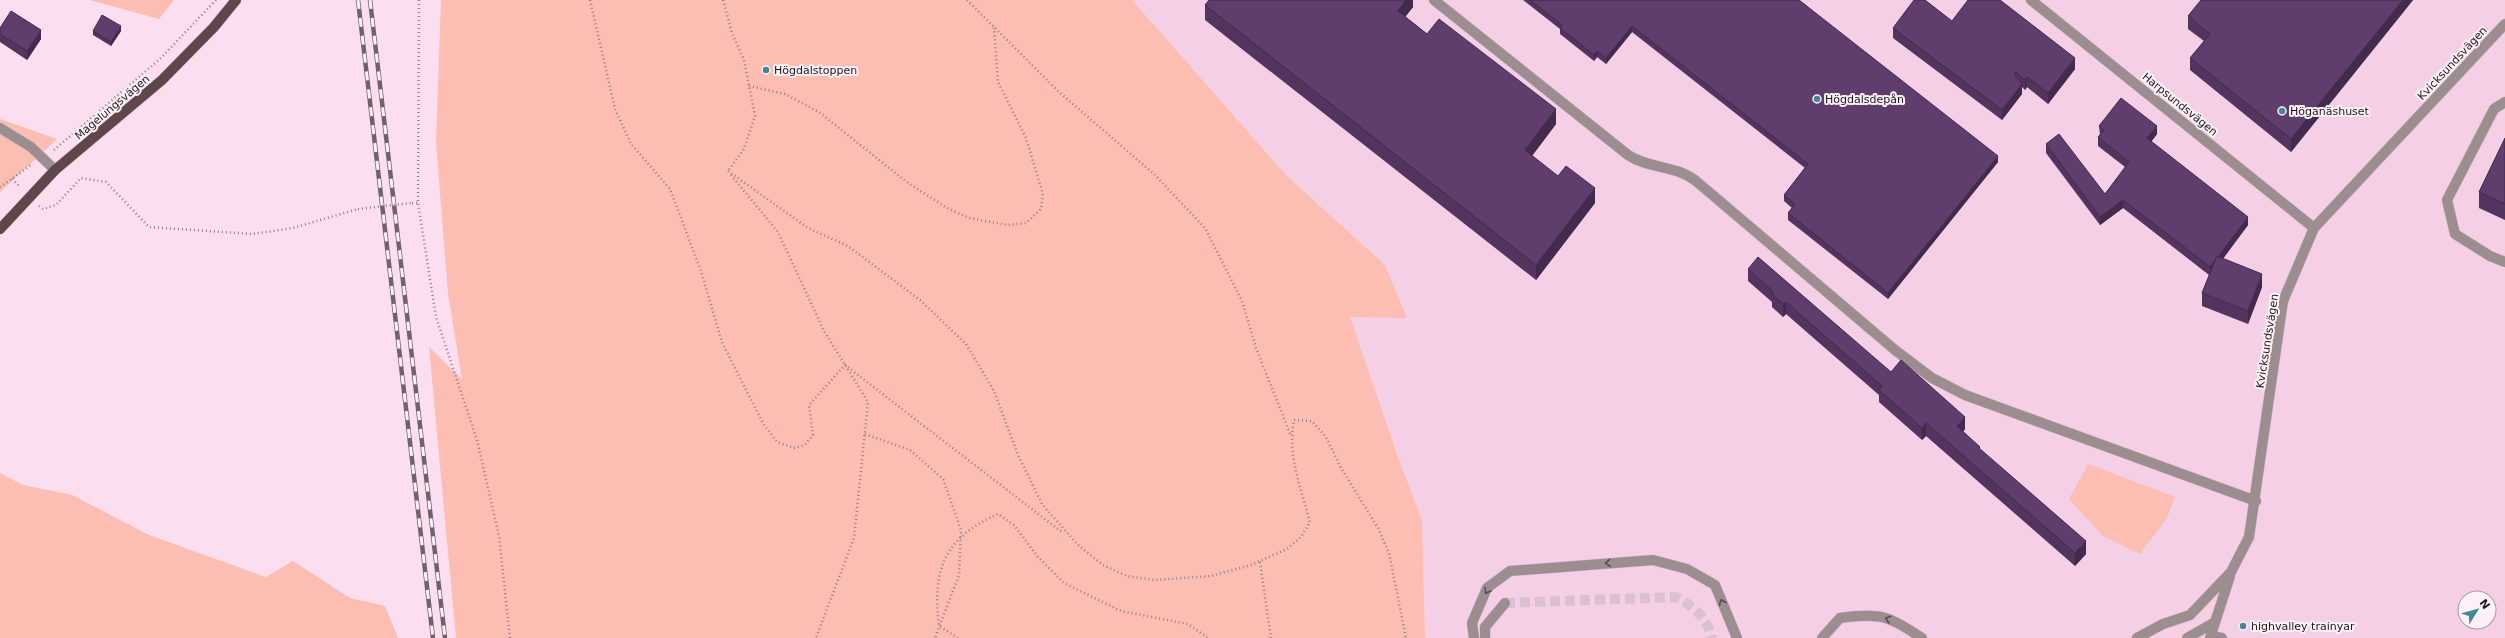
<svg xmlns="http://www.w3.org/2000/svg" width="2505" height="638" font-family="'DejaVu Sans',sans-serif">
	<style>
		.built { fill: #f4cfe6; fill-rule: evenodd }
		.green { fill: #fcbdb2 }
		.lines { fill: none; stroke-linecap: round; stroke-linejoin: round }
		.minor-tunnel { stroke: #dac0d0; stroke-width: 10; stroke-dasharray: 10 5; stroke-linecap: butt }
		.minor-casing { stroke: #d4baca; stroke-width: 11 }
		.major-casing { stroke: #d4baca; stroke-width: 11 }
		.path { stroke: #937f8b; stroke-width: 2.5; stroke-dasharray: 1 3; stroke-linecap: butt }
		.minor { stroke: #9c8e90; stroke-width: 10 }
		.major { stroke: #5e464a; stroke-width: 10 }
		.rail-casing { stroke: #72616c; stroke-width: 4.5 }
		.rail { stroke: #fdf1f8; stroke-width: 3; stroke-dasharray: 9; stroke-linecap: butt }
		.path-bridge { stroke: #937f8b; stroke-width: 2.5; stroke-dasharray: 1 3; stroke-linecap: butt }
		.wall { fill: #52345e }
		.shaded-wall { fill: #422b4c }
		.building { fill: #5f3d6d; stroke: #422b4c }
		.oneway { stroke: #584c50 }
		.poi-dot { fill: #448897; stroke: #fdf1f8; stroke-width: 1.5 }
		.labels { text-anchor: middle; stroke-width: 4; stroke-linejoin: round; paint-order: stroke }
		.street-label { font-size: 11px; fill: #20161c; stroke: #fdf1f8 }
		.poi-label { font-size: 11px; fill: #20161c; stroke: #fdf1f8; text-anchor: start }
	</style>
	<rect width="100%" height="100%" fill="#fbdef0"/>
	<!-- built -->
	<path class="built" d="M1132,0H2505V638H1425L1422,520L1398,457L1350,317L1385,265L1286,175ZM2465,598H2489V622H2465Z"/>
	<!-- green -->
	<g class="green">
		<path d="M90,0H174L159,19Z"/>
		<path d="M441,0H1132L1286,175L1385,265L1407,318L1350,317L1398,457L1422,520L1425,638H456L429,347L462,379L448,293L436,142Z"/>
		<path d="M0,119L57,139L0,192Z"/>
		<path d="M2088,464L2175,497L2167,518L2140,554L2103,536L2069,499Z"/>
		<path d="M0,473L23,485L72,495L149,535L266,577L293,561L350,598L385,606L398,638H0Z"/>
	</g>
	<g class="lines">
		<!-- minor-tunnel -->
		<path class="minor-tunnel" d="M1505,603L1676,597C1694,607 1707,617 1712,638"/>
		<defs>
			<g id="minor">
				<path d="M1434,0L1628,155C1649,169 1676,165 1696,181L1895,350L1932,378L1965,395L2256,501"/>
				<path d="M2031,0L2314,228"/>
				<path d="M2505,102L2494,109L2447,200L2455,234L2490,256L2505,262"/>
				<path d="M0,128L31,147L55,170"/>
				<path d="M2211,636L2222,638"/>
				<path d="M1474,638L1472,623L1487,588L1510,571L1653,560L1687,569L1715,585L1737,638"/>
				<path d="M1485,638V627L1505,603"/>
				<path d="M1822,638L1840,618C1881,612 1888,616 1922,638"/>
				<path d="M2137,638L2163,624L2190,615L2231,572L2249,537L2283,301L2314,228L2505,24"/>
				<path d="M2187,638L2215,622"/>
				<path d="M2210,638L2230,576"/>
			</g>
			<path id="major" d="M0,229L55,170L162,80L214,27L236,0"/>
		</defs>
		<!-- minor casing -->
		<use href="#minor" class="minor-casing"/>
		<!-- major casing -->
		<use href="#major" class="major-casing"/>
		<!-- path -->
		<g class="path">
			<path d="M419,0L418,203L436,317L477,440L499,536L510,638"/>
			<path d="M590,0L615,109L631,144L670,189L701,271L722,342L748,394L764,425L777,442L794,448L805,445L813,435L809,405L845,365L1063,533"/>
			<path d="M723,0L732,33L744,60L755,116L744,149L728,171"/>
			<path d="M967,0L1059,92L1154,174L1205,228L1242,301L1256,348L1291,436"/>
			<path d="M749,86L785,94L819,112L908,183L947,208L969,218L1007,225L1026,223L1041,209L1043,194L1026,138L998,82L994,27"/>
			<path d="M54,150L161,58L216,0"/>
			<path d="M728,171L808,228L848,246L920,300L966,344L994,391L1018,455L1042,504L1078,545L1103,565L1127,576L1154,580L1211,576L1251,565L1287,549L1301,537L1310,522C1301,488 1287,455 1294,420L1312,421L1326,437L1341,468L1378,528L1389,553L1406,638"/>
			<path d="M731,175L778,232L824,331L868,402L854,538L816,638"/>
			<path d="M12,179L20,187"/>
			<path d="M0,187L31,165"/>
			<path d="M412,203H418"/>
			<path d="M39,206L43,209L56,205L81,178L106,182L149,227L252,234L293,228L358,209"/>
			<path d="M865,434L910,450L943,479L961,530L959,575L935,638"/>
			<path d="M1260,562L1271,638"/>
			<path d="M958,638L939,626C932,570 944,538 998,514L1014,525L1038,557L1064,583L1121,611L1188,624L1208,638"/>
		</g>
		<!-- minor -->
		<use href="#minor" class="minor"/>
		<!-- major -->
		<use href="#major" class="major"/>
		<defs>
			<g id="rail">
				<path d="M358,0L433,638"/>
				<path d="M370,0L445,638"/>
			</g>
		</defs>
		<!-- rail casing -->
		<use href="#rail" class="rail-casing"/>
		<!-- rail -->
		<use href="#rail" class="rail"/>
		<!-- path-bridge -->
		<path class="path-bridge" d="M358,209L412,203"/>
	</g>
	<!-- wall -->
	<g class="wall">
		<path d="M1413,0V7L1405,17L1427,34L1556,124L1532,156L1558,176L1595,203L1536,280L1205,20V5Z"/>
		<path d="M1523,0H1799L1998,162L1888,299L1788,220V213L1792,208L1784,201V195L1805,168L1632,32L1606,64L1597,57L1594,61L1560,34V29Z"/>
		<path d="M2413,0L2291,152L2190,70V58L2204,41L2188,29V16Z"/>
		<path d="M1952,21L2075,69L2048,104L2027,87L2025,90L2022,87V94L2002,120L1893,38V28Z"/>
		<path d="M0,28L41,39L27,60L0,42Z"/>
		<path d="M93,31H121L111,46L93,35Z"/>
		<path d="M2099,126L2157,134L2151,142L2248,225L2223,259L2262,287L2248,324L2202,306V293L2209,275L2123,208L2100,225L2046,153V144L2105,194L2125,167L2098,146V137L2100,135Z"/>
		<path d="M2505,138V220L2479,208V192Z"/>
		<path d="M1748,269L1891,372L1965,429L1963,432L1980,449L2086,554L2075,566L1926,436L1922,440L1879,402V395L1786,314L1783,317L1772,307V302L1748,281Z"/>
	</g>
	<!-- shaded-wall -->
	<g class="shaded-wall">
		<path d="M1406,0H1413V7L1398,26V11Z"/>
		<path d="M2403,0H2413L2291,152V139Z"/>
		<path d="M121,26V31L111,46V42Z"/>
		<path d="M1632,26V32L1606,64V58Z"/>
		<path d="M41,30V39L27,60V51Z"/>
		<path d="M1597,51V57L1594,61V55Z"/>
		<path d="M2075,58V69L2048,104V93Z"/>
		<path d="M2027,77V87L2025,90V80Z"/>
		<path d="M2022,84V94L2002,120V110Z"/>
		<path d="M1556,109V124L1525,165V150Z"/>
		<path d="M2157,126V134L2147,147V138Z"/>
		<path d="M1998,156V162L1888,299V293Z"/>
		<path d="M1595,188V203L1536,280V265Z"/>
		<path d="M2123,200V208L2100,225V217Z"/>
		<path d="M2248,217V225L2210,275V267Z"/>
		<path d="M2262,274V287L2248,324V311Z"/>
		<path d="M1786,302V314L1783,317V304Z"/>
		<path d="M1965,417V429L1957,439V426Z"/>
		<path d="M1926,423V436L1922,440V428Z"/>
		<path d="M2086,541V554L2075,566V553Z"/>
	</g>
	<!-- building -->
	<g class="building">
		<path d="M1209,0H1406L1398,11L1427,34L1439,19L1556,109L1525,150L1558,176L1566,166L1595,188L1536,265L1205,5Z"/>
		<path d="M1530,0H1799L1998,156L1888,293L1788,213L1795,204L1784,195L1808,164L1632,26L1606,58L1597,51L1594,55L1560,28L1562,25Z"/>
		<path d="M1914,0H1925L1952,21L1968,0H2000L2075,58L2048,93L2027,77L2025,80L2016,72L2014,74L2022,84L2002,110L1893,28Z"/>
		<path d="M2201,0H2403L2291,139L2190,58L2210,34L2188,16Z"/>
		<path d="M11,11L41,30L27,51L0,34V28Z"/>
		<path d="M102,15L121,26L111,42L93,31Z"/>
		<path d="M2121,98L2157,126L2147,138L2248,217L2218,257L2217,256L2216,259L2210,267L2123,200L2100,217L2046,144L2059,134L2105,194L2129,162L2098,137L2104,130L2099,126Z"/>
		<path d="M2505,138V204L2479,192Z"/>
		<path d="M2217,256L2262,274L2248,311L2202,293Z"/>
		<path d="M1758,257L1891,372L1901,360L1965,417L1957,426L1980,447L1979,448L2086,541L2075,553L1926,423L1922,428L1879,390L1882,386L1786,302L1783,304L1772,294L1774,292L1748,269Z"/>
	</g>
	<!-- one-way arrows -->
	<defs><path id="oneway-chevron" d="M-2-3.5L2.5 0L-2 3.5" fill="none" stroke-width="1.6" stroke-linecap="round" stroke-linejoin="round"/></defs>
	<g class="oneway">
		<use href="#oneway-chevron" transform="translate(1608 563) rotate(176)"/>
		<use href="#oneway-chevron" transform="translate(1487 591) rotate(121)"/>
		<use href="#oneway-chevron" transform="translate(1722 602) rotate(-113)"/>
		<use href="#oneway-chevron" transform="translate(1888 619) rotate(-164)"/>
	</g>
	<!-- markers -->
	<g class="poi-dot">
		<circle cx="766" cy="70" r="4"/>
		<circle cx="1817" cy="99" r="4"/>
		<circle cx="2282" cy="111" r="4"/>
		<circle cx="2243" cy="626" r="4"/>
	</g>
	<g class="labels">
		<!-- street labels -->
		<g class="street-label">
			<text transform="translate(2452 63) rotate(-47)" y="4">Kvicksundsvägen</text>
			<text transform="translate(2180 104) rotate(39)" y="4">Harpsundsvägen</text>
			<text transform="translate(112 107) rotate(-40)" y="4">Magelungsvägen</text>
			<text transform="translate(2267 341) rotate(-81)" y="4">Kvicksundsvägen</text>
		</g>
		<!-- poi labels -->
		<g class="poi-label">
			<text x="774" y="74">Högdalstoppen</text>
			<text x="1825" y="103">Högdalsdepån</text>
			<text x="2290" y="115">Höganäshuset</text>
			<text x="2251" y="630">highvalley trainyar</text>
		</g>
	</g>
	<!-- north arrow -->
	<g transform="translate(2477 610) rotate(53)"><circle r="19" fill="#fdf1f8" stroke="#a599a0"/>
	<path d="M0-3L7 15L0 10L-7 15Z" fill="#448897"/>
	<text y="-6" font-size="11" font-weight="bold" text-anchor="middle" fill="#20161c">N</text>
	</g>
</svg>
